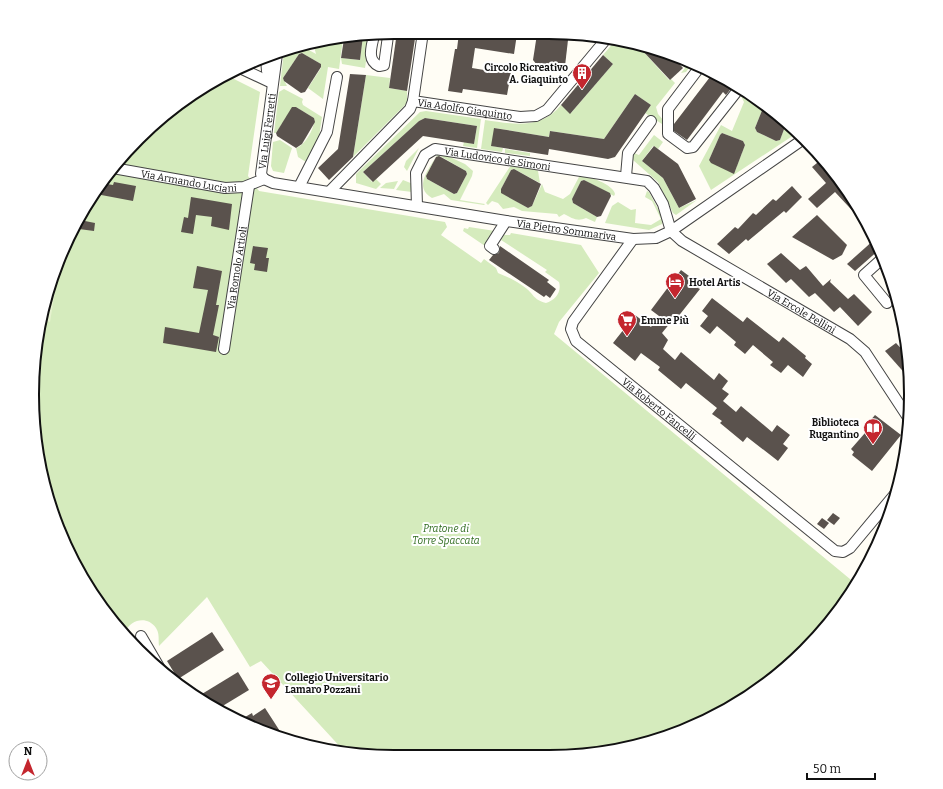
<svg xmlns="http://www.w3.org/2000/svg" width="943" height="789" font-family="Bitter,serif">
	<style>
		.green { fill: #d5ebbd; fill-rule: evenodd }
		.pitch { fill: #e6f2cf }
		.building { fill: #5a524d }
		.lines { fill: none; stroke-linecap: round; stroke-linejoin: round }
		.minor-casing { stroke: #444; stroke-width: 12 }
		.minor { stroke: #fff; stroke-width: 10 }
		.labels { text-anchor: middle; stroke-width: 4; stroke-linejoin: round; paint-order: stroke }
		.poi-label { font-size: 10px; font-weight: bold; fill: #111; stroke: #fff; text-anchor: start }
		.street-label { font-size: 10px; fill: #111; stroke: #fff }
		.park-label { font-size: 10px; font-style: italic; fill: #2f6b1f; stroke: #fff }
		.rim { fill: none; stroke: #111; stroke-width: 2 }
	</style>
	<rect width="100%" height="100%" fill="#fffdf5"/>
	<!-- green -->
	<g class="green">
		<path d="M370,35L365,68L342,64L341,58L360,60L363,36Z"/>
		<path d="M343,39L339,69L328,67L323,99L308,88L321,68V64L302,53L299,54L283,78L287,86H280L284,51L300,45L316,54L313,43Z"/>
		<path d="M615,41L640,48L669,80L671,79L675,83L656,107L658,114L664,121L662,124L645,113L651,105L635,94L604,139L550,131L549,137L495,128L492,146L503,148L502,152L481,149L485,120C513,124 541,130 561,105L571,113L613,64L603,55Z"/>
		<path d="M677,60L692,64L686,72L681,73L685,68Z"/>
		<path d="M226,75L260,92L248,176L259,191L445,222L447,227L441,235L481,263L484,259L496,268L498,273C508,277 523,284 531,293C535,298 538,301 546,303C555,300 562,292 559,282L545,272L547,270L501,240L504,235H510L511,233L581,245L599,273L559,322L554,334L856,584L850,596L805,651L750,696L687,729L619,750L549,757L371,756L344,751L261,661L250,667L207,597L159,646C158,640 160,634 156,628C147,615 130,620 125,632L93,596L60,533L35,442L33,371L51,278L93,193L138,138L213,80Z"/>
		<path d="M366,75L390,78L389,88L407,91V103L353,157Z"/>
		<path d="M284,89L303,99L302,102L303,105L322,117L319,137L306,162L298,157L296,148C305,146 316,126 314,118L296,107H293L276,133H274L279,92Z"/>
		<path d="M742,93L763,108L755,128L757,132L776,141L780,140L786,124L797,133L711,190L699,166L721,125L732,131L744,102L741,96ZM722,133L743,141L745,145L735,171L709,160L720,135Z"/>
		<path d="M426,111L481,119L477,148L463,146L464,142L474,144L477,126L425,118L419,121L363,172L372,182L376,179L381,184L376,189L356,183V174L420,112Z"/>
		<path d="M654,135L663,142L658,149L653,146L642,161L663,178L679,208L697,200L676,215L673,213L658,182L633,160L632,157L634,153L639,155Z"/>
		<path d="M280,140L292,148L284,173L273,171L271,166L273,142Z"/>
		<path d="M419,148L407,171L404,167L406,161Z"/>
		<path d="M505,149L530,153V156L505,153Z"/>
		<path d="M441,153L465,164L473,171L472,176L460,200L485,204L484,205L451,200L444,194L432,198C413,187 429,169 437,155ZM440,156L466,171L467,174L457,193L454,194L427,179L426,176L436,157Z"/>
		<path d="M511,165L533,168L538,171L540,183L514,169L511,170L501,189L502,193L528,208L532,206L542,184L545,192L563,199L570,194L580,175C589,176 614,185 615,194L614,196L584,180L581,181L572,199L573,203L597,217L595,222L586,218C577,222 572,218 564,214L559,217L557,214L522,211L514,207L503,209L498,203L492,201L488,205L486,203Z"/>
		<path d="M403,180L413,184L412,192L396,190Z"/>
		<path d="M398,181L394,189L380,188L386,183Z"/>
		<path d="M647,191L649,192L664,220L662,224L649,230L605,223L612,206L618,202L631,210L636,209L635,223L651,225L661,219L652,201L645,197Z"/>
		<path d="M469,227L495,231L485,246L463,231L464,228L468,229Z"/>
	</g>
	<!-- pitch -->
	<path class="pitch" d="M60,260L50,322L43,320L51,278Z"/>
	<!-- building -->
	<g class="building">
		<path d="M397,32H416L407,91L389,88Z"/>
		<path d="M459,33L517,34L514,54L475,48L472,68L490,71L491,64L512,67L507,95L463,89L462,93L448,91L455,49H457Z"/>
		<path d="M537,34L566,35L568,40L565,66L561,68L537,65L533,60Z"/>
		<path d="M360,36H363L360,60L341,58L344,39Z"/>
		<path d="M640,48L675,59L683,68L670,80Z"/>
		<path d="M302,53L321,64V67L305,92L301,93L284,81L283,78L299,54Z"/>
		<path d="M603,55L613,64L570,114L561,105Z"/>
		<path d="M350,74L366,75L353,157L329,180L318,168L338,149Z"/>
		<path d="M716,75L733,86L726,95L723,92L687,140L674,131V124L710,77L713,79Z"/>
		<path d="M635,94L651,105L615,157L608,159L549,149L548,155L491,146L494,128L549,137L550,131L604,139Z"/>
		<path d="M292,107H296L314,118L315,122L302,144L296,148L277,136L276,133Z"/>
		<path d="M763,108L786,124L780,140L776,141L757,132L755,128Z"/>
		<path d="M425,118L477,126L474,144L423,136L373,182L363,172L419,121Z"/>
		<path d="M722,133L743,141L745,145L734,174L711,163L709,160L720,135Z"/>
		<path d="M654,146L678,164L696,199L679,208L663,178L642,161Z"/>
		<path d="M439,156L466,171L467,174L457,193L454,194L427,179L426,176L436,157Z"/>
		<path d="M822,159L850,193L864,219L862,221L835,192L817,208L808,199L826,183L812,167Z"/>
		<path d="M514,169L541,184L532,206L528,208L501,193V189L511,170Z"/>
		<path d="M584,180L610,193L611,196L601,216L597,217L573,203L572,199L581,181Z"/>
		<path d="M114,182L136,186L133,201L96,194L97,188L101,183L113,185Z"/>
		<path d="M792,186L802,197L786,213L784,211L748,241L746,239L729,254L717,244L735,227L738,229L753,213L756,215L773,199L776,201Z"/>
		<path d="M191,197L232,204L229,230L211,226L212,217L196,215L193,234L181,232L184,217L188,218Z"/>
		<path d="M817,215L847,245L842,255L833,260L792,237Z"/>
		<path d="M80,220L95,223L94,231L79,229Z"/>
		<path d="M875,239L880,249L855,271L847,264Z"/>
		<path d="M253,246L268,248L266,258H269L267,272L254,270L255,264L250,263Z"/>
		<path d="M500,246L549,280L547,282L556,289L550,298L546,295L544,297L489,260L493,255L499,253Z"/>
		<path d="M781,253L800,270L806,266L823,286L831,279L830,282L848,299L854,294L872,312L858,326L840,307L834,312L815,293L809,297L791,279L786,283L767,264Z"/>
		<path d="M197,266L222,271L216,305H219L213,335L219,337L216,352L163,343L165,327L199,333L208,290L193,288Z"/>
		<path d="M681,270L701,285L698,288L700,289L677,318L675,317L662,333L668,340L663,349L675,360L681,352L714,380L719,373L728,381L722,389L729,394L723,401L736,412L741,406L772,432L777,425L790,435L783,444L788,448L778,461L747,437L743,442L720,423L722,421L712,414L717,408L686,383L681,389L658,370L660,367L641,353L635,361L613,343L635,315L651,327L659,316L651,310Z"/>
		<path d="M712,298L743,322L747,317L779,342L783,337L806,356L805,358L812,364L803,377L788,365L781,373L770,365L773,362L753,345L745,354L734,345L736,342L717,326L710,334L700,326L708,316L702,311Z"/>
		<path d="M896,343L907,355L909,378L885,351Z"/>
		<path d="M875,415L901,435L872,471L852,455L854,452L851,449L872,425L869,422Z"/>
		<path d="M833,513L840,518L834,525L827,520Z"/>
		<path d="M822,518L829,523L824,529L817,524Z"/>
		<path d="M212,632L224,650L178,679L167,661Z"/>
		<path d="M238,672L249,690L216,710L197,697Z"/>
		<path d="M265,708L285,739L240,720L252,713L253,716Z"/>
	</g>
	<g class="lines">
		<defs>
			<g id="minor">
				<path d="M374,35C372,46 366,60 379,66L384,65L388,36"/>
				<path d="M266,59L267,71L272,82"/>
				<path d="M698,66L696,72L668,109V134L687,148L693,147L738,90"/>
				<path d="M242,69L272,83"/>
				<path d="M413,101L423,32"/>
				<path id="s1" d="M113,168L225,188L244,187L264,179"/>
				<path d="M626,176L628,153L651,121"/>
				<path id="s2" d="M264,179L273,183L506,221L633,239L656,238L671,231L805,138"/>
				<path id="s3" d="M264,179L261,174L277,54"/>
				<path d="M299,187L327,132L337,77"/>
				<path id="s4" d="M329,192L410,109L413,101L520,117L536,116L547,110L607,38"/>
				<path id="s5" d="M417,206L416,173L425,155L435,149L647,181L654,188L663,204L671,231L682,241L850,339L865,352L909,419"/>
				<path id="s6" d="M633,239L573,322L571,329L576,341L835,551L843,552L850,548L895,494"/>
				<path d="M494,249L490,246L506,221"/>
				<path d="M884,257L864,275L887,303"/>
				<path id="s7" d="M224,349L249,186"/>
				<path d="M141,636L162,672"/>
			</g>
		</defs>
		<!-- minor casing -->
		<use href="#minor" class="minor-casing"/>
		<!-- minor -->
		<use href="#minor" class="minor"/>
	</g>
	<!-- icons -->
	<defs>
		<symbol id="building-pin" viewBox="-11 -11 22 30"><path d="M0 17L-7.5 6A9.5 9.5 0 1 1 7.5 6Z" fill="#c4262e" stroke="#fff"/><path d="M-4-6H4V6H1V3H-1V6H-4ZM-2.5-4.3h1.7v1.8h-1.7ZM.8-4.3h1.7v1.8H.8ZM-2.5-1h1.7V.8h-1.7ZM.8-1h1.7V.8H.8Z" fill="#fff"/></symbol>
		<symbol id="hotel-pin" viewBox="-11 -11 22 30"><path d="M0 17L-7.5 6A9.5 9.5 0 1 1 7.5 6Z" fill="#c4262e" stroke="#fff"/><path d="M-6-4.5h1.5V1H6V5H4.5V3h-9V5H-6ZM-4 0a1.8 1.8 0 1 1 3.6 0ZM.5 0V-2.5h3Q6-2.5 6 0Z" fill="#fff"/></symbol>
		<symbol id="supermarket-pin" viewBox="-11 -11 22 30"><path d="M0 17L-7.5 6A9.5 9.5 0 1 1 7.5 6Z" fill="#c4262e" stroke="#fff"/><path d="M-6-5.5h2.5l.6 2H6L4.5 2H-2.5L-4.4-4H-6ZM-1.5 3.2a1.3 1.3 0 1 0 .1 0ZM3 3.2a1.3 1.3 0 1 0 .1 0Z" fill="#fff"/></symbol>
		<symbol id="library-pin" viewBox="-11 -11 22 30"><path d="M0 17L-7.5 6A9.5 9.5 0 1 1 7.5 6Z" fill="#c4262e" stroke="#fff"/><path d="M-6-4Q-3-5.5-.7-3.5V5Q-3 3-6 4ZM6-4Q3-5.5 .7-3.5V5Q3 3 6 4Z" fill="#fff"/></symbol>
		<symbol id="university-pin" viewBox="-11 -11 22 30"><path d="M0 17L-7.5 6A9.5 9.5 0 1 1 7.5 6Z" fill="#c4262e" stroke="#fff"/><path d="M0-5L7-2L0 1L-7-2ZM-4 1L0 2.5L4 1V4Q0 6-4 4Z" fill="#fff"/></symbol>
	</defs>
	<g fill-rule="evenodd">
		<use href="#building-pin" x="571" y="62" width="22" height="30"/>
		<use href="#hotel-pin" x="664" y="271" width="22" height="30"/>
		<use href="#supermarket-pin" x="616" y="309" width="22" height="30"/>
		<use href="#library-pin" x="862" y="417" width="22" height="30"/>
		<use href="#university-pin" x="260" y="672" width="22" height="30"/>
	</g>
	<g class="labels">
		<!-- poi labels -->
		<g class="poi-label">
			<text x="568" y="71" text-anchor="end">Circolo Ricreativo<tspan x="568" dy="12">A. Giaquinto</tspan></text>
			<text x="689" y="286">Hotel Artis</text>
			<text x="641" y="324">Emme Più</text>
			<text x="859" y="426" text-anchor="end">Biblioteca<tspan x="859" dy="12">Rugantino</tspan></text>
			<text x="285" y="681">Collegio Universitario<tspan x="285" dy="12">Lamaro Pozzani</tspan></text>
		</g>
		<!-- street labels -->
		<g class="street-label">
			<text dy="4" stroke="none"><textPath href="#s4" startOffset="177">Via Adolfo Giaquinto</textPath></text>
			<text dy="4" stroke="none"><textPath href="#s3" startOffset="49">Via Luigi Ferretti</textPath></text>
			<text dy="4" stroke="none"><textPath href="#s5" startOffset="128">Via Ludovico de Simoni</textPath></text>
			<text dy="4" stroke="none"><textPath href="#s1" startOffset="77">Via Armando Luciani</textPath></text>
			<text dy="4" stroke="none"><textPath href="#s2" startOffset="307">Via Pietro Sommariva</textPath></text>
			<text dy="4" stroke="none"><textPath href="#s7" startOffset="82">Via Romolo Artioli</textPath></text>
			<text dy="4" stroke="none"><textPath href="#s5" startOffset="489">Via Ercole Pellini</textPath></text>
			<text dy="4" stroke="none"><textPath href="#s6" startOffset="230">Via Roberto Fancelli</textPath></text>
		</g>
		<!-- park labels -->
		<g class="park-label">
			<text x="446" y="532">Pratone di<tspan x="446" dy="12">Torre Spaccata</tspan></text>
		</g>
	</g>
	<!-- crop -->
	<path d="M0 0H943V789H0ZM394 39H549A355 355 0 0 1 904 394V395A355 355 0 0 1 549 750H394A355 355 0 0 1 39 395V394A355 355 0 0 1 394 39Z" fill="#fff" fill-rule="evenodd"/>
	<path class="rim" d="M394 39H549A355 355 0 0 1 904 394V395A355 355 0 0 1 549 750H394A355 355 0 0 1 39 395V394A355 355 0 0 1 394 39Z"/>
	<!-- north arrow -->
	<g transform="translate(28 761)"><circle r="19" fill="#ffffff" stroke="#a0a0a0"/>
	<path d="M0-3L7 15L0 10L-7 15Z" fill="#c4262e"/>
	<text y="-6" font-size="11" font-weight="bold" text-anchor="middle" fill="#111111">N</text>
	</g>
	<!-- scale -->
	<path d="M807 773v6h68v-6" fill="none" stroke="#111111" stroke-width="2"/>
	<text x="813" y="773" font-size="12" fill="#111111" stroke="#ffffff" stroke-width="3" paint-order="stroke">50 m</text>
</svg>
